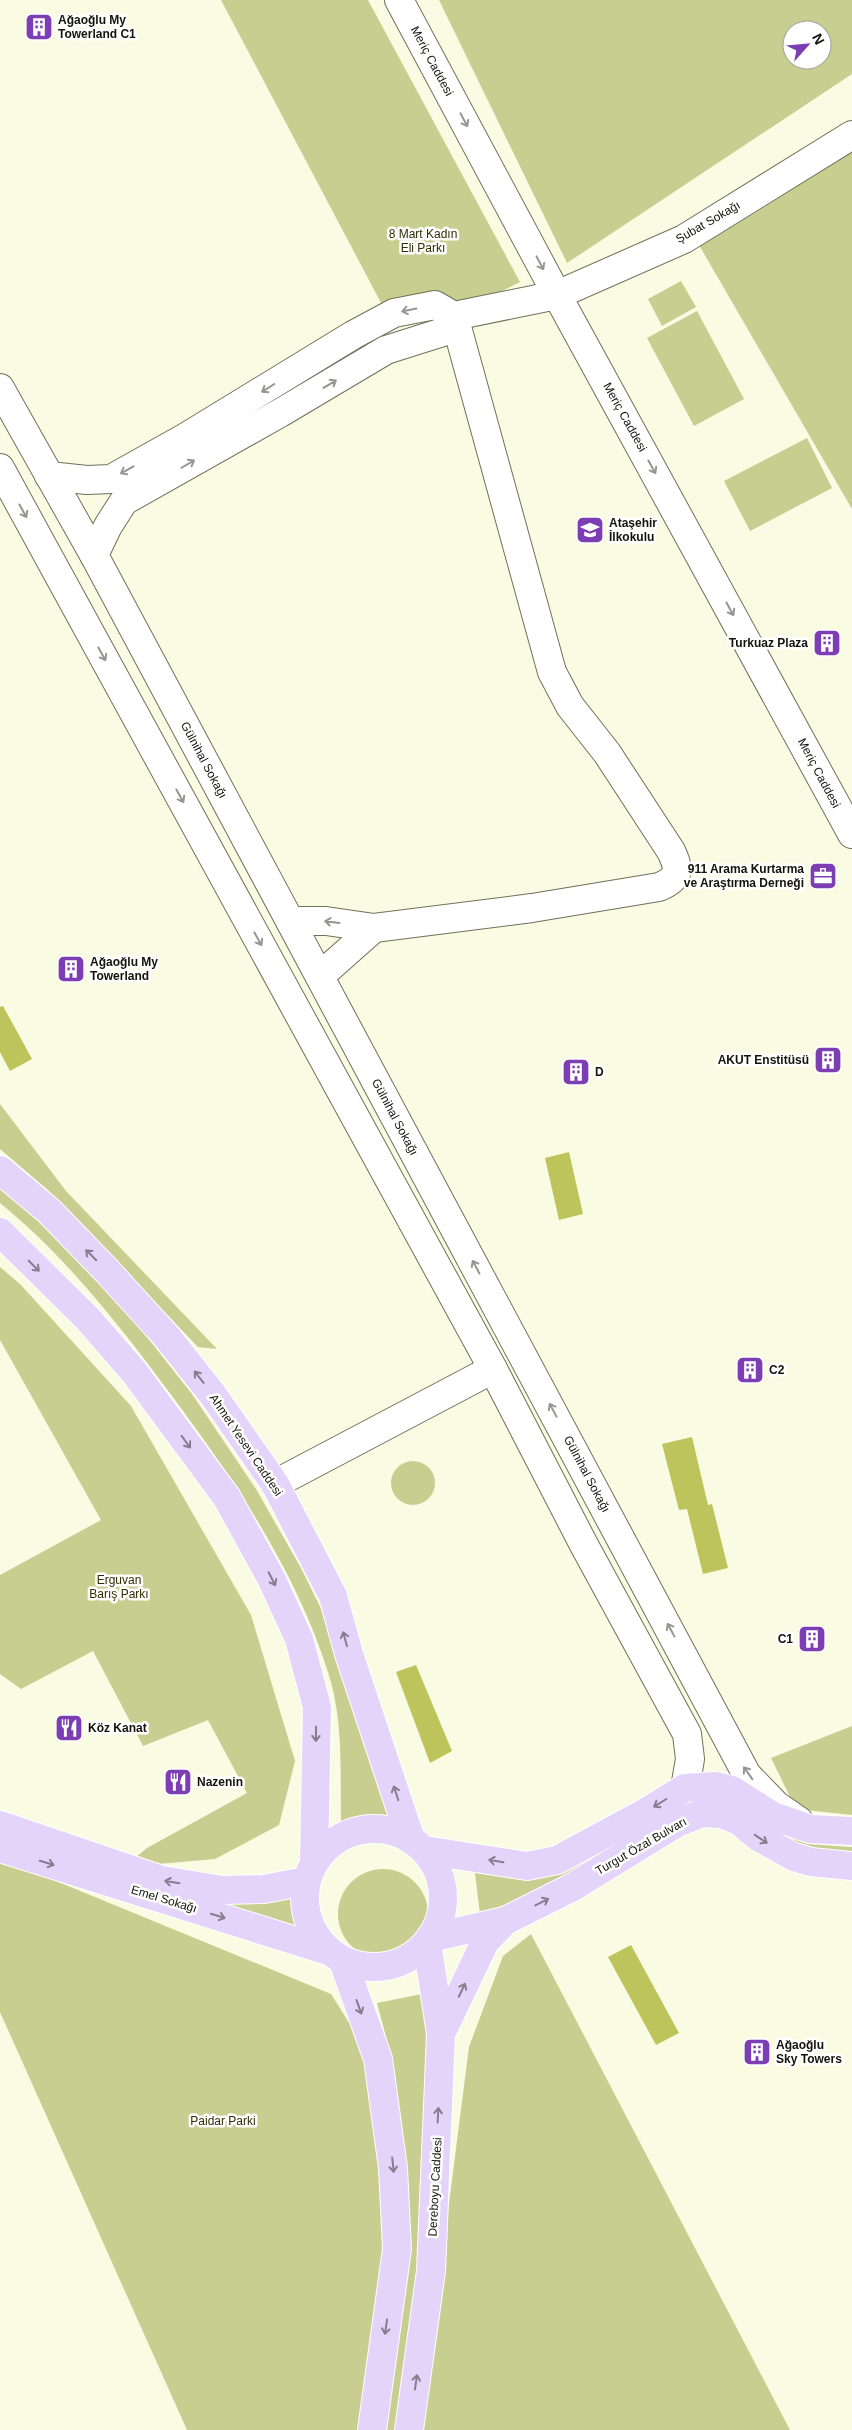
<svg xmlns="http://www.w3.org/2000/svg" width="852" height="2430" font-family="Helvetica,sans-serif">
	<style>
		.green { fill: #c8ce8f; fill-rule: evenodd }
		.water { fill: #bdc45c }
		.lines { fill: none; stroke-linecap: round; stroke-linejoin: round }
		.minor-casing { stroke: #6e715a; stroke-width: 30 }
		.major-casing { stroke: #fff; stroke-width: 30 }
		.minor { stroke: #fff; stroke-width: 28 }
		.major { stroke: #e5d4fa; stroke-width: 28 }
		.oneway { stroke: #959591 }
		.oneway2 { stroke: #867d8e }
		.labels { text-anchor: middle; stroke-width: 5; stroke-linejoin: round; paint-order: stroke }
		.poi-label { font-size: 12px; font-weight: bold; fill: #13130a; stroke: #fff; text-anchor: start }
		.street-label { font-size: 12px; fill: #13130a; stroke: #fff }
		.park-label { font-size: 12px; fill: #2d2f02; stroke: #fff }
	</style>
	<rect width="100%" height="100%" fill="#f9fce2"/>
	<!-- green -->
	<g class="green">
		<path d="M221,0H368L520,282L478,303L389,318Z"/>
		<path d="M439,0H852V74L567,263ZM792,30H822V60H792Z"/>
		<path d="M852,152V509L699,245Z"/>
		<path d="M681,281L696,307L662,326L648,299Z"/>
		<path d="M697,311L744,399L694,426L647,338Z"/>
		<path d="M807,438L832,488L750,531L724,481Z"/>
		<path d="M0,1104L66,1191L217,1349L198,1347L49,1191L0,1149Z"/>
		<path d="M0,1185L94,1270L192,1394L256,1489L301,1568L338,1643L399,1814L371,1816L341,1826C340,1775 344,1721 328,1672C295,1568 231,1475 166,1388C117,1322 64,1255 0,1203Z"/>
		<path d="M0,1267L20,1284L131,1406L251,1615L295,1761L279,1825L215,1859L124,1867L147,1848L247,1793L208,1720L143,1746L93,1651L21,1689L0,1674V1575L101,1520L0,1340Z"/>
		<circle cx="413" cy="1483" r="22"/>
		<path d="M852,1726V1815L796,1809L771,1758Z"/>
		<path d="M721,1799L740,1805L807,1844L852,1847V1855L807,1851L724,1806L481,1923L475,1873L530,1878L690,1800Z"/>
		<path d="M0,1858L331,1994L375,2064L393,2168L369,2430H187L0,2012Z"/>
		<circle cx="383" cy="1914" r="45"/>
		<path d="M202,1898L296,1899L305,1951Z"/>
		<path d="M531,1934L790,2430H420L469,2047L503,1956Z"/>
		<path d="M432,1992L419,2284L396,2430H382L405,2164L394,2067L377,2003Z"/>
	</g>
	<!-- water -->
	<g class="water">
		<path d="M3,1006L32,1059L10,1071L0,1052V1007Z"/>
		<path d="M569,1152L583,1214L559,1220L545,1158Z"/>
		<path d="M692,1437L708,1505L712,1504L728,1568L703,1574L687,1509L679,1510L662,1444Z"/>
		<path d="M416,1665L452,1751L430,1763L396,1672Z"/>
		<path d="M631,1945L679,2033L656,2045L608,1957Z"/>
	</g>
	<g class="lines">
		<defs>
			<g id="minor">
				<path d="M399,0L557,295L852,834"/>
				<path d="M0,388L94,555L747,1775L776,1805L799,1821"/>
				<path d="M0,468L493,1369L584,1545L687,1734L690,1759L685,1788"/>
				<path d="M49,476L87,480L111,479L186,437L353,335L394,313L435,305L454,316L557,295L684,239L852,135"/>
				<path d="M94,555L108,526L124,501L280,413L386,350L443,332L454,316"/>
				<path d="M290,921H326L374,928L532,908L659,887C680,878 680,870 671,851L607,753L570,706L552,672L454,316"/>
				<path d="M320,976L374,928"/>
				<path d="M275,1484L493,1369"/>
			</g>
			<g id="major">
				<path d="M0,1170L49,1211L108,1272L167,1337L213,1395L275,1484L333,1596L349,1654L411,1840"/>
				<path d="M0,1232L88,1319L134,1372L227,1498L272,1580L299,1639L317,1707L314,1863"/>
				<path d="M0,1825L162,1880L222,1890L264,1889L306,1881"/>
				<circle cx="374" cy="1898" r="69"/>
				<path d="M0,1848L328,1951"/>
				<path d="M424,1850L527,1866L557,1860L646,1812L685,1788L716,1786L732,1790L773,1816L810,1829L852,1831"/>
				<path d="M430,1938L505,1921L571,1888L677,1823L702,1813L721,1814L739,1821L758,1837L794,1857L811,1862L852,1866"/>
				<path d="M343,1961L378,2059L393,2168L397,2249L372,2430"/>
				<path d="M441,2034L485,1942L505,1921"/>
				<path d="M409,2430L431,2271L441,2034L427,1943"/>
			</g>
		</defs>
		<!-- minor casing -->
		<use href="#minor" class="minor-casing"/>
		<!-- major casing -->
		<use href="#major" class="major-casing"/>
		<!-- minor -->
		<use href="#minor" class="minor"/>
		<!-- major -->
		<use href="#major" class="major"/>
	</g>
	<!-- one-way arrows -->
	<defs><path id="oneway-shaft" d="M-6 0H5M1.5-3L5.5 0L1.5 3" fill="none" stroke-width="1.6" stroke-linecap="round" stroke-linejoin="round" transform="scale(1.25)"/></defs>
	<g class="oneway">
		<use href="#oneway-shaft" transform="translate(464 120) rotate(62)"/>
		<use href="#oneway-shaft" transform="translate(540 263) rotate(62)"/>
		<use href="#oneway-shaft" transform="translate(409 310) rotate(169)"/>
		<use href="#oneway-shaft" transform="translate(330 384) rotate(-31)"/>
		<use href="#oneway-shaft" transform="translate(268 388) rotate(148)"/>
		<use href="#oneway-shaft" transform="translate(188 464) rotate(-30)"/>
		<use href="#oneway-shaft" transform="translate(652 467) rotate(61)"/>
		<use href="#oneway-shaft" transform="translate(127 470) rotate(151)"/>
		<use href="#oneway-shaft" transform="translate(23 511) rotate(61)"/>
		<use href="#oneway-shaft" transform="translate(730 609) rotate(61)"/>
		<use href="#oneway-shaft" transform="translate(102 654) rotate(61)"/>
		<use href="#oneway-shaft" transform="translate(180 796) rotate(61)"/>
		<use href="#oneway-shaft" transform="translate(332 922) rotate(-173)"/>
		<use href="#oneway-shaft" transform="translate(258 939) rotate(61)"/>
		<use href="#oneway-shaft" transform="translate(476 1267) rotate(-118)"/>
		<use href="#oneway-shaft" transform="translate(553 1410) rotate(-118)"/>
		<use href="#oneway-shaft" transform="translate(671 1630) rotate(-118)"/>
		<use href="#oneway-shaft" transform="translate(748 1773) rotate(-125)"/>
	</g>
	<g class="oneway2">
		<use href="#oneway-shaft" transform="translate(91 1255) rotate(-135)"/>
		<use href="#oneway-shaft" transform="translate(34 1266) rotate(45)"/>
		<use href="#oneway-shaft" transform="translate(199 1377) rotate(-128)"/>
		<use href="#oneway-shaft" transform="translate(186 1442) rotate(54)"/>
		<use href="#oneway-shaft" transform="translate(272 1579) rotate(63)"/>
		<use href="#oneway-shaft" transform="translate(345 1639) rotate(-105)"/>
		<use href="#oneway-shaft" transform="translate(316 1734) rotate(91)"/>
		<use href="#oneway-shaft" transform="translate(396 1793) rotate(-108)"/>
		<use href="#oneway-shaft" transform="translate(660 1803) rotate(148)"/>
		<use href="#oneway-shaft" transform="translate(761 1839) rotate(34)"/>
		<use href="#oneway-shaft" transform="translate(496 1861) rotate(-171)"/>
		<use href="#oneway-shaft" transform="translate(47 1863) rotate(17)"/>
		<use href="#oneway-shaft" transform="translate(172 1882) rotate(-171)"/>
		<use href="#oneway-shaft" transform="translate(542 1902) rotate(-27)"/>
		<use href="#oneway-shaft" transform="translate(218 1916) rotate(17)"/>
		<use href="#oneway-shaft" transform="translate(462 1990) rotate(-65)"/>
		<use href="#oneway-shaft" transform="translate(359 2007) rotate(70)"/>
		<use href="#oneway-shaft" transform="translate(438 2115) rotate(-87)"/>
		<use href="#oneway-shaft" transform="translate(393 2165) rotate(84)"/>
		<use href="#oneway-shaft" transform="translate(386 2327) rotate(98)"/>
		<use href="#oneway-shaft" transform="translate(416 2382) rotate(-82)"/>
	</g>
	<!-- icons -->
	<defs>
		<symbol id="building-square" viewBox="-11 -11 22 22"><rect x="-9" y="-9" width="18" height="18" rx="4" fill="#7d3eb3" stroke="#fff"/><path d="M-4-6H4V6H1V3H-1V6H-4ZM-2.5-4.3h1.7v1.8h-1.7ZM.8-4.3h1.7v1.8H.8ZM-2.5-1h1.7V.8h-1.7ZM.8-1h1.7V.8H.8Z" fill="#fff"/></symbol>
		<symbol id="school-square" viewBox="-11 -11 22 22"><rect x="-9" y="-9" width="18" height="18" rx="4" fill="#7d3eb3" stroke="#fff"/><path d="M0-5L7-2L0 1L-7-2ZM-4 1L0 2.5L4 1V4Q0 6-4 4Z" fill="#fff"/></symbol>
		<symbol id="office-square" viewBox="-11 -11 22 22"><rect x="-9" y="-9" width="18" height="18" rx="4" fill="#7d3eb3" stroke="#fff"/><path d="M-6-3h4V-5.5h4V-3h4V5H-6ZM-1-4.5V-3h2v-1.5ZM-6 0V1H6V0Z" fill="#fff"/></symbol>
		<symbol id="restaurant-square" viewBox="-11 -11 22 22"><rect x="-9" y="-9" width="18" height="18" rx="4" fill="#7d3eb3" stroke="#fff"/><path d="M-5-6h1v4h1v-4h1v4h1v-4h1v5L-1.5 .5V6h-2V.5L-5-1ZM5-6V6H3V1.5H1.5Q1.5-4 5-6Z" fill="#fff"/></symbol>
	</defs>
	<g fill-rule="evenodd">
		<use href="#building-square" x="23" y="11" width="32" height="32"/>
		<use href="#school-square" x="574" y="514" width="32" height="32"/>
		<use href="#building-square" x="811" y="627" width="32" height="32"/>
		<use href="#office-square" x="807" y="860" width="32" height="32"/>
		<use href="#building-square" x="55" y="953" width="32" height="32"/>
		<use href="#building-square" x="812" y="1044" width="32" height="32"/>
		<use href="#building-square" x="560" y="1056" width="32" height="32"/>
		<use href="#building-square" x="734" y="1354" width="32" height="32"/>
		<use href="#building-square" x="796" y="1623" width="32" height="32"/>
		<use href="#restaurant-square" x="53" y="1712" width="32" height="32"/>
		<use href="#restaurant-square" x="162" y="1766" width="32" height="32"/>
		<use href="#building-square" x="741" y="2036" width="32" height="32"/>
	</g>
	<g class="labels">
		<!-- poi labels -->
		<g class="poi-label">
			<text x="58" y="24">Ağaoğlu My<tspan x="58" dy="14">Towerland C1</tspan></text>
			<text x="609" y="527">Ataşehir<tspan x="609" dy="14">İlkokulu</tspan></text>
			<text x="808" y="647" text-anchor="end">Turkuaz Plaza</text>
			<text x="804" y="873" text-anchor="end">911 Arama Kurtarma<tspan x="804" dy="14">ve Araştırma Derneği</tspan></text>
			<text x="90" y="966">Ağaoğlu My<tspan x="90" dy="14">Towerland</tspan></text>
			<text x="809" y="1064" text-anchor="end">AKUT Enstitüsü</text>
			<text x="595" y="1076">D</text>
			<text x="769" y="1374">C2</text>
			<text x="793" y="1643" text-anchor="end">C1</text>
			<text x="88" y="1732">Köz Kanat</text>
			<text x="197" y="1786">Nazenin</text>
			<text x="776" y="2049">Ağaoğlu<tspan x="776" dy="14">Sky Towers</tspan></text>
		</g>
		<!-- street labels -->
		<g class="street-label">
			<text transform="translate(432 61) rotate(62)" y="4">Meriç Caddesi</text>
			<text transform="translate(708 222) rotate(-30)" y="4">Şubat Sokağı</text>
			<text transform="translate(625 417) rotate(61)" y="4">Meriç Caddesi</text>
			<text transform="translate(204 760) rotate(62)" y="4">Gülnihal Sokağı</text>
			<text transform="translate(819 773) rotate(62)" y="4">Meriç Caddesi</text>
			<text transform="translate(395 1117) rotate(62)" y="4">Gülnihal Sokağı</text>
			<text transform="translate(246 1445) rotate(56)" y="4">Ahmet Yesevi Caddesi</text>
			<text transform="translate(587 1474) rotate(62)" y="4">Gülnihal Sokağı</text>
			<text transform="translate(641 1846) rotate(-30)" y="4">Turgut Özal Bulvarı</text>
			<text transform="translate(164 1899) rotate(17)" y="4">Emel Sokağı</text>
			<text transform="translate(435 2187) rotate(-87)" y="4">Dereboyu Caddesi</text>
		</g>
		<!-- park labels -->
		<g class="park-label">
			<text x="423" y="238">8 Mart Kadın<tspan x="423" dy="14">Eli Parkı</tspan></text>
			<text x="119" y="1584">Erguvan<tspan x="119" dy="14">Barış Parkı</tspan></text>
			<text x="223" y="2125">Paidar Parki</text>
		</g>
	</g>
	<!-- north arrow -->
	<g transform="translate(807 45) rotate(63)"><circle r="24" fill="#ffffff" stroke="#a1a19d"/>
	<path d="M0-4L9 19L0 12L-9 19Z" fill="#7d3eb3"/>
	<text y="-8" font-size="14" font-weight="bold" text-anchor="middle" fill="#13130a">N</text>
	</g>
</svg>
